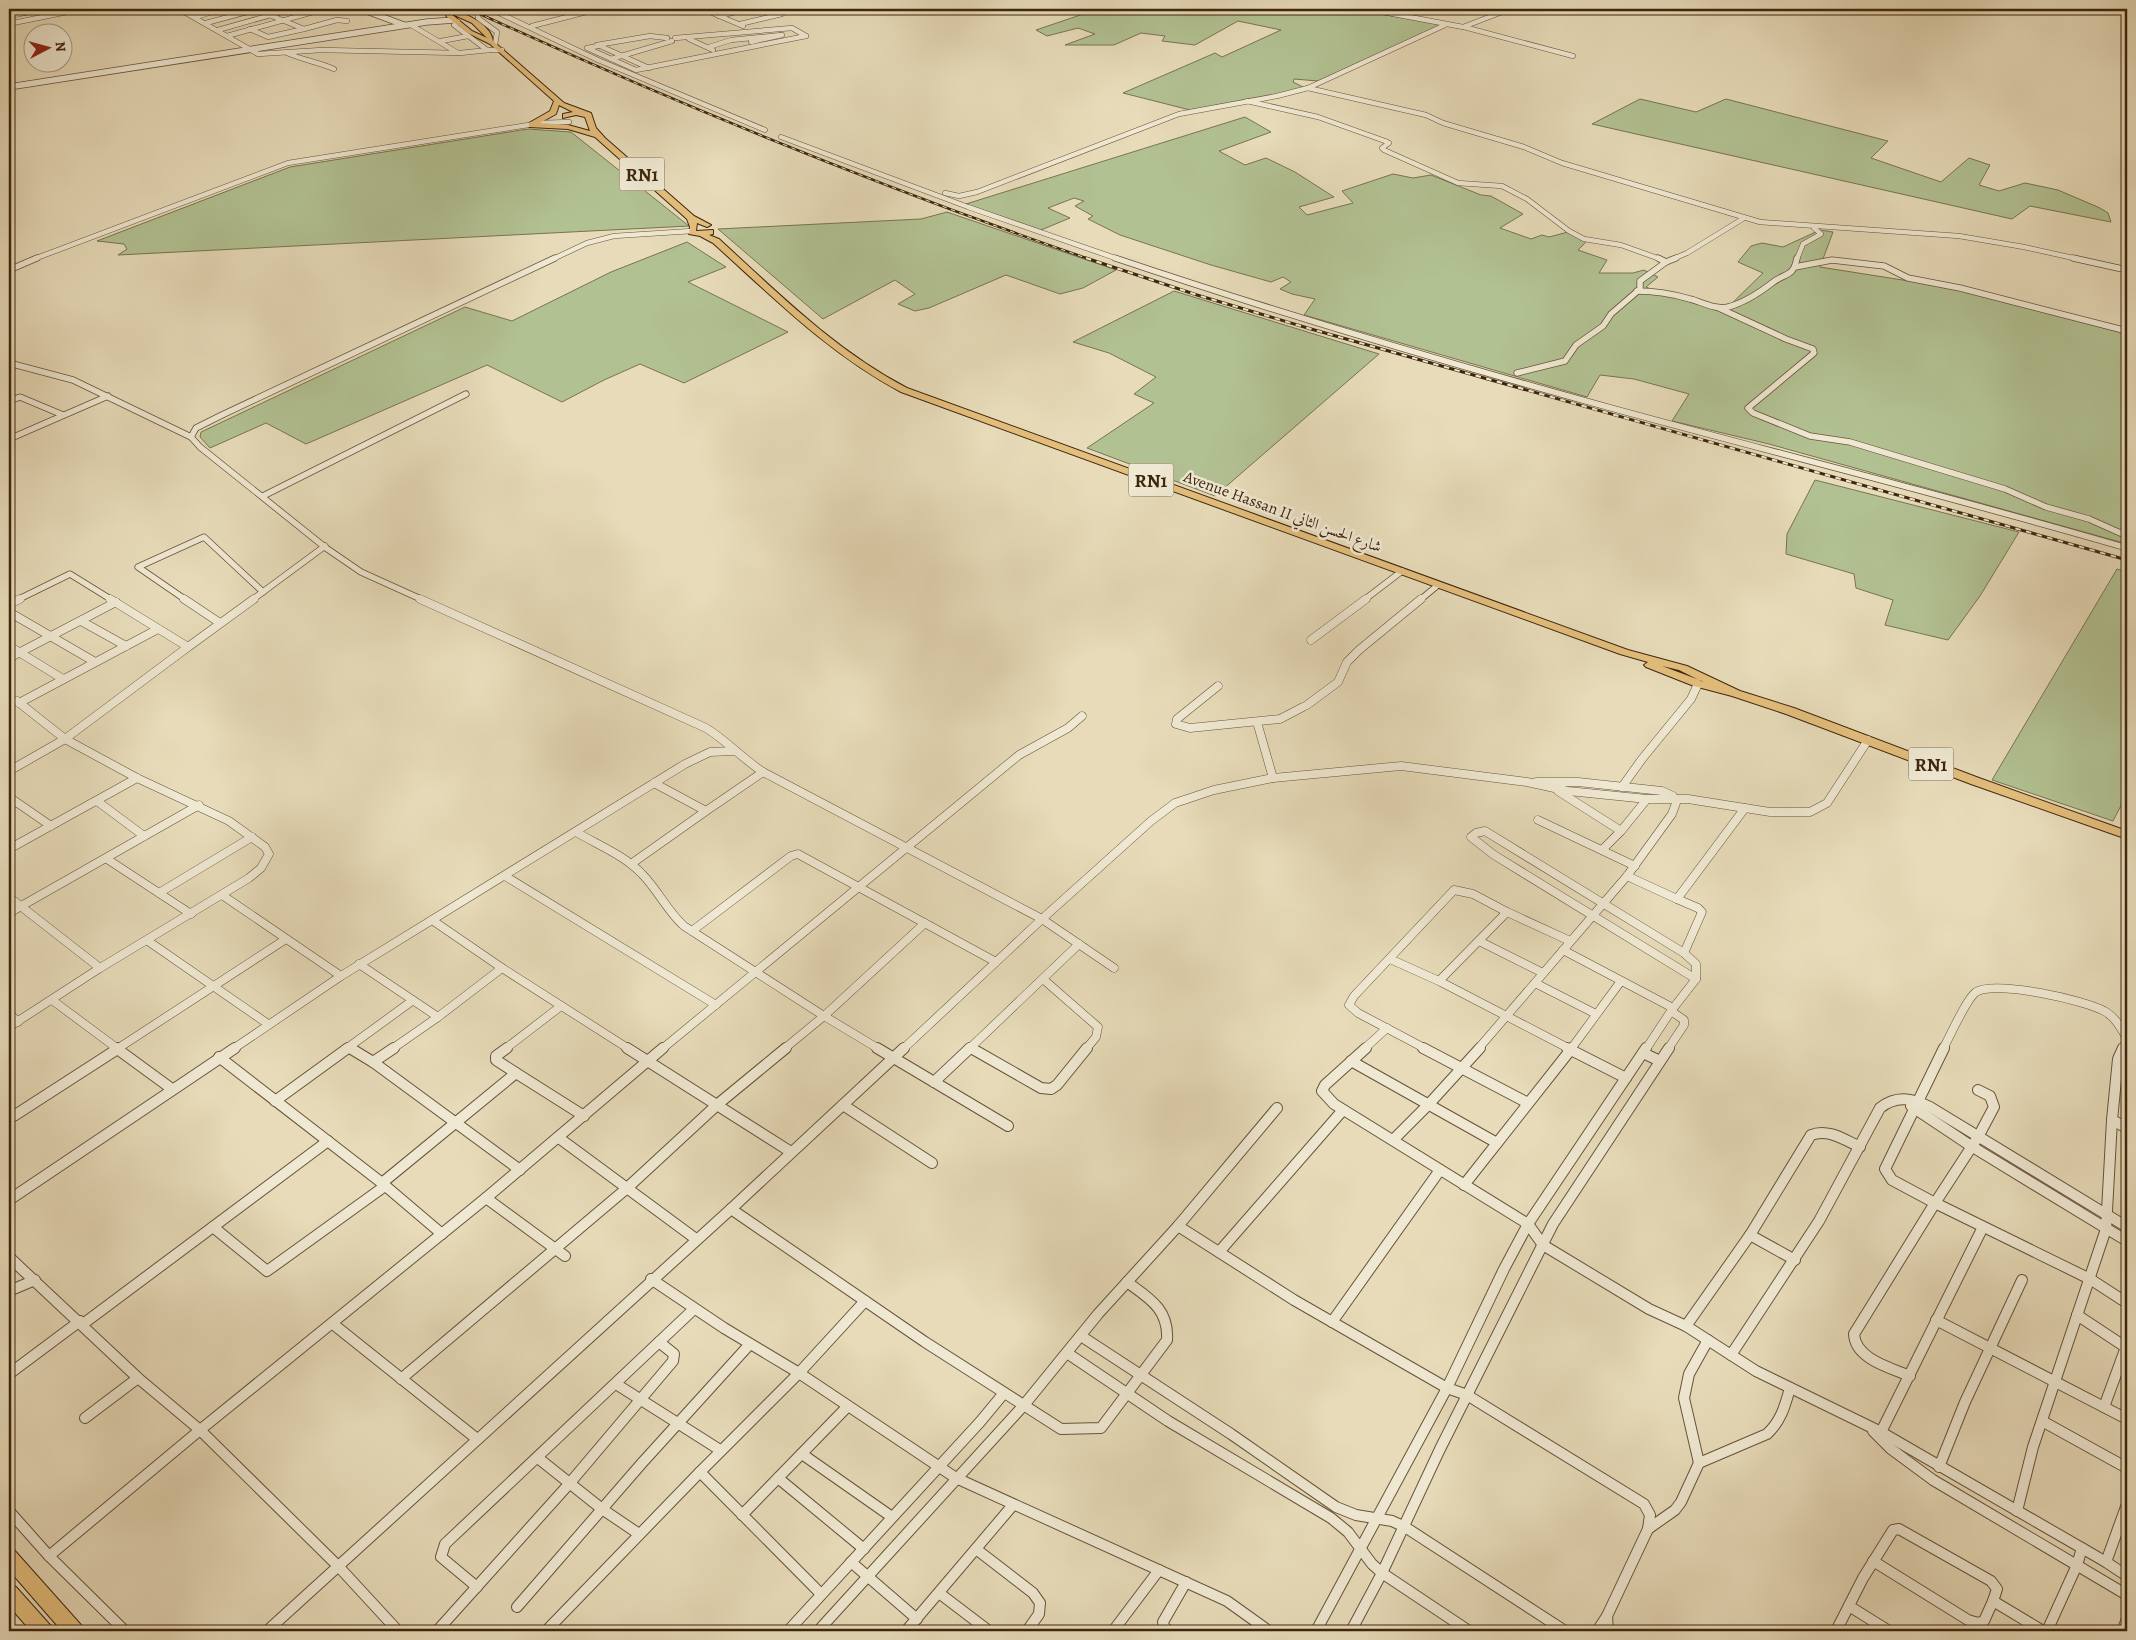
<svg xmlns="http://www.w3.org/2000/svg" width="2136" height="1640" font-family="Alegreya,Amiri,serif">
	<style>
		.green { fill: #b2c192; stroke: #787450 }
		.lines { fill: none; stroke-linecap: round; stroke-linejoin: round }
		.minor-far3-casing { stroke: #685339; stroke-width: 5.5 }
		.minor-far2-casing { stroke: #685339; stroke-width: 7 }
		.minor-far1-casing { stroke: #685339; stroke-width: 9 }
		.minor-casing { stroke: #685339; stroke-width: 12 }
		.tertiary-casing { stroke: #685339; stroke-width: 7 }
		.primary-casing { stroke: #3e260e; stroke-width: 2 }
		.minor-far3 { stroke: #efe8d2; stroke-width: 4.5 }
		.minor-far2 { stroke: #efe8d2; stroke-width: 5.5 }
		.minor-far1 { stroke: #efe8d2; stroke-width: 8 }
		.minor { stroke: #efe8d2; stroke-width: 10 }
		.tertiary { stroke: #efe8d2; stroke-width: 5.5 }
		.primary { fill: #e4be7c; fill-rule: evenodd }
		.rail-far1-casing { stroke: #3e260e; stroke-width: 2.5 }
		.rail-casing { stroke: #3e260e; stroke-width: 3 }
		.rail-far1 { stroke: #efe8d2; stroke-width: 1; stroke-dasharray: 4.5; stroke-linecap: butt }
		.rail { stroke: #efe8d2; stroke-width: 2; stroke-dasharray: 5.5; stroke-linecap: butt }
		.labels { text-anchor: middle; stroke-width: 5; stroke-linejoin: round; paint-order: stroke }
		.far-street-label { font-size: 16px; fill: #3e260e; stroke: #efe8d2 }
		.shield { fill: #efe8d2; stroke: #736049; stroke-width: 1 }
		.shield-label { font-size: 19px; font-weight: bold; fill: #3e260e }
	</style>
	<rect width="100%" height="100%" fill="#e7dbb9"/>
	<filter id="stains"><feTurbulence type="fractalNoise" baseFrequency=".004" numOctaves="4"/><feColorMatrix values="0 0 0 0 .2 0 0 0 0 .09 0 0 0 0 .02 0 0 0 .5 -.17"/></filter>
	<radialGradient id="worn" r=".72"><stop offset=".6" stop-color="#630" stop-opacity="0"/><stop offset="1" stop-color="#630" stop-opacity=".3"/></radialGradient>
	<!-- green -->
	<g class="green">
		<path d="M1098,9H1353L1442,25L1318,81L1294,79L1293,82L1305,88L1267,97L1190,110L1123,93L1215,53L1222,57L1281,30L1238,21L1195,45L1162,41L1165,36L1141,33L1114,45H1065L1095,34L1078,28L1047,36L1036,30Z"/>
		<path d="M1640,99L1696,112L1726,99L1888,141L1871,158L1941,182L1969,158L1990,165L1979,185L1999,191L2025,183L2058,190L2100,208L2108,213L2111,222L2030,206L2012,219L1592,124Z"/>
		<path d="M1245,117L1271,132L1219,151L1245,165L1266,158L1295,172L1334,197L1299,207L1307,215L1353,203L1342,191L1393,174L1413,178L1431,175L1481,195L1491,196L1523,214L1500,228L1531,239L1542,235L1549,237L1568,232L1587,241L1578,250L1607,260L1599,273H1633L1644,270L1658,277L1646,287C1671,298 1697,303 1723,312L1763,273L1738,262L1751,246L1762,243L1783,247L1820,230L1833,232L1820,267L1947,287L2127,334V544L1769,444L1672,421L1689,394L1634,379L1600,375L1587,397L1304,315L1315,299L1292,294L1280,289L1291,282L1283,277L1271,282L1211,265L1120,235L1088,219L1093,216L1075,206L1084,201L1074,198L1048,208L1070,218L1041,230L966,204Z"/>
		<path d="M528,129L571,132L689,226L118,255L127,249L124,244L97,241L290,167Z"/>
		<path d="M947,212L1116,270L1083,288L1060,294L1006,275L929,308L915,311L898,304L915,294L895,280L823,319L718,229L921,219Z"/>
		<path d="M687,242L726,267L688,282L788,332L684,383L640,364L604,380L562,402L487,365L306,444L266,423L210,448L200,437L201,432L465,307L512,321L611,272Z"/>
		<path d="M1174,291L1379,354L1215,496L1087,448L1154,403L1134,394L1156,377L1109,353L1073,342Z"/>
		<path d="M1815,480L2019,532L1980,596L1948,640L1885,625L1893,600L1856,588L1854,574L1786,554L1787,534Z"/>
		<path d="M2117,569L2127,572V794L2113,821L1992,780Z"/>
	</g>
	<g class="lines">
		<defs>
			<g id="minor-far3">
				<path d="M179,9L258,54L322,50L460,53L489,50"/>
				<path d="M255,9L304,29L337,20L347,21"/>
				<path d="M430,9H443"/>
				<path d="M499,9L497,12L598,60L765,130"/>
				<path d="M703,9L743,26"/>
				<path d="M1367,9L1463,27L1510,9"/>
				<path d="M485,10L487,9"/>
				<path d="M9,16L44,9"/>
				<path d="M478,16V18L497,32L495,45"/>
				<path d="M719,16L748,9"/>
				<path d="M196,17L215,11L210,9"/>
				<path d="M458,22L454,25L487,50H502"/>
				<path d="M13,23L82,9"/>
				<path d="M206,23L258,9"/>
				<path d="M740,24L782,14"/>
				<path d="M411,25L458,53"/>
				<path d="M532,26L598,9"/>
				<path d="M1464,27L1573,56"/>
				<path d="M250,29L268,37L304,29"/>
				<path d="M218,30L292,9"/>
				<path d="M227,36L324,9"/>
				<path d="M675,38L792,28L806,36"/>
				<path d="M689,39L713,50"/>
				<path d="M441,41L468,36"/>
				<path d="M597,45L650,36L667,38"/>
				<path d="M598,45L649,68"/>
				<path d="M598,46L587,48L636,70L806,36"/>
				<path d="M709,47L731,40L782,35L751,42"/>
				<path d="M287,53C303,60 318,62 334,69"/>
				<path d="M611,59L672,41"/>
				<path d="M1308,88L1426,115L1443,123L1524,147L1562,163L1760,222L1959,236L2024,247L2078,259"/>
				<path d="M1247,101L1318,117L1385,141L1389,143L1382,148L1384,150L1458,183L1502,186L1527,199L1569,231L1584,239L1621,245L1660,259"/>
				<path d="M781,137L968,207L1118,259"/>
				<path d="M945,193L959,196L977,192L1179,114L1277,96L1308,88L1445,25"/>
				<path d="M34,259L288,163L541,123L569,122"/>
				<path d="M553,259L587,243L614,236L692,231"/>
				<path d="M1673,259L1687,253L1744,218"/>
				<path d="M1797,259L1803,244L1821,234L1814,228"/>
			</g>
			<g id="minor-far2">
				<path d="M1115,258C1279,313 1444,362 1611,408C1783,455 1956,498 2127,548"/>
				<path d="M2073,258L2127,270"/>
				<path d="M1666,262L1676,258"/>
				<path d="M1795,267L1832,260L1884,266L1908,278L1960,288L2127,331"/>
				<path d="M9,270L37,258"/>
				<path d="M1637,291C1655,291 1673,294 1690,299C1702,302 1715,310 1728,307C1743,303 1759,293 1772,283C1786,272 1793,278 1797,258"/>
				<path d="M1719,308L1786,339L1813,349L1814,353L1748,408L1753,413L1810,436L1850,442L2005,489L2046,507L2089,519L2127,536"/>
				<path d="M9,363L73,380L191,437"/>
				<path d="M1517,373L1565,361L1576,345L1603,326L1611,314L1640,289V281L1666,262L1658,258"/>
				<path d="M9,401L20,397L63,415"/>
				<path d="M9,439L108,396"/>
				<path d="M263,496L466,394"/>
				<path d="M17,600L70,574L112,600"/>
				<path d="M186,600L138,567L204,537L263,592"/>
				<path d="M252,600L325,546"/>
				<path d="M423,600L361,572L326,548L200,447L191,437L196,428L222,415L555,258"/>
				<path d="M1364,600L1402,571"/>
				<path d="M1420,600L1438,585"/>
			</g>
			<g id="minor-far1">
				<path d="M184,599L220,623"/>
				<path d="M420,599L706,728C727,741 743,759 763,772L1042,919L1114,968"/>
				<path d="M9,604L20,599"/>
				<path d="M9,612L95,662"/>
				<path d="M81,621L126,646"/>
				<path d="M1311,640L1366,599"/>
				<path d="M9,646L63,679"/>
				<path d="M188,647L254,599"/>
				<path d="M9,658L116,602"/>
				<path d="M1218,686L1177,719L1176,724L1190,728L1280,719L1303,707"/>
				<path d="M19,703L158,629"/>
				<path d="M1307,705L1338,682L1347,662L1359,650L1421,599"/>
				<path d="M1257,722L1273,778"/>
				<path d="M9,771L65,739L188,647L110,599"/>
				<path d="M1622,787L1642,759L1691,699L1698,684"/>
				<path d="M1558,791L1621,831L1647,799"/>
				<path d="M9,797L51,826"/>
				<path d="M97,801L144,836"/>
				<path d="M706,811L763,772"/>
				<path d="M1538,820L1635,866"/>
				<path d="M1485,831L1684,953L1696,964V979L1494,855L1471,837L1476,833Z"/>
				<path d="M576,832C598,845 624,855 642,874C658,890 667,911 684,926L824,1016L879,1049"/>
				<path d="M9,849L137,778"/>
				<path d="M1602,850L1621,831"/>
				<path d="M107,859L191,914"/>
				<path d="M631,864L706,811L654,783"/>
				<path d="M505,876L716,1005"/>
				<path d="M1627,876L1677,899L1745,808"/>
				<path d="M159,893L252,837"/>
				<path d="M222,895L341,976"/>
				<path d="M9,897L100,968"/>
				<path d="M1677,899L1698,908L1702,912L1684,953"/>
				<path d="M9,913L199,805"/>
				<path d="M432,920L502,968L629,1049"/>
				<path d="M692,931L791,856L798,854L996,962"/>
				<path d="M148,941L268,1024"/>
				<path d="M1479,941L1543,973"/>
				<path d="M1563,950L1673,1008"/>
				<path d="M1390,959L1439,981"/>
				<path d="M359,964L438,1017"/>
				<path d="M1043,979L1098,1027L1096,1037L1086,1049"/>
				<path d="M1535,983L1596,1014"/>
				<path d="M52,1000L118,1049"/>
				<path d="M9,1013L18,1022"/>
				<path d="M9,1027L100,968L249,878L261,868L269,854L265,847L229,821L137,778L65,739L17,701"/>
				<path d="M349,1047L352,1049"/>
				<path d="M970,1047L973,1049"/>
				<path d="M117,1049L286,939"/>
				<path d="M233,1049L341,976L685,764L710,752L733,751"/>
				<path d="M346,1049L412,1001"/>
				<path d="M392,1049L438,1017L502,968"/>
				<path d="M505,1049L561,1006"/>
				<path d="M662,1049L1019,755L1068,728L1082,716"/>
				<path d="M784,1049L824,1016L925,923"/>
				<path d="M903,1049L1042,919L1151,821L1175,803L1214,790L1273,778L1401,766L1527,782L1568,791L1647,799H1688L1770,812H1810L1827,803L1868,740"/>
				<path d="M969,1049L1079,944"/>
				<path d="M1364,1049L1387,1028"/>
				<path d="M1426,1049L1358,1013L1349,1005L1354,996L1454,890L1473,894L1507,912"/>
				<path d="M1478,1049L1627,876L1672,814L1676,803L1673,796L1662,791L1578,782H1536"/>
				<path d="M1570,1049L1439,981L1507,912L1570,941"/>
				<path d="M1571,1049L1621,981"/>
				<path d="M1646,1049L1671,1011L1696,979"/>
				<path d="M1668,1049L1684,1025V1020L1671,1011"/>
				<path d="M1943,1049C1949,1038 1967,998 1976,992C1995,980 2086,1000 2106,1012C2116,1018 2122,1029 2127,1039"/>
				<path d="M2122,1049L2127,1045"/>
			</g>
			<g id="minor">
				<path d="M116,1048L172,1089"/>
				<path d="M350,1048L373,1062L520,1170"/>
				<path d="M627,1048L791,1152"/>
				<path d="M877,1048L1008,1126"/>
				<path d="M971,1048L1041,1088L1051,1089L1057,1085L1087,1048"/>
				<path d="M1366,1048L1325,1085L1322,1091L1334,1104L1528,1224L1543,1245L1649,1309L1686,1326L1750,1235L1811,1135C1828,1128 1845,1140 1860,1147"/>
				<path d="M1423,1048L1528,1103"/>
				<path d="M1567,1048L1626,1078"/>
				<path d="M1643,1053L1660,1061"/>
				<path d="M219,1057L382,1183L442,1234"/>
				<path d="M1351,1061L1497,1143"/>
				<path d="M373,1062L394,1048"/>
				<path d="M516,1073L584,1116"/>
				<path d="M934,1082L970,1048"/>
				<path d="M1978,1090L1990,1096L1994,1107L1978,1137L1935,1203L2090,1279L2127,1303"/>
				<path d="M275,1101L348,1048"/>
				<path d="M843,1105L932,1163"/>
				<path d="M1911,1106L1971,1146L2127,1241"/>
				<path d="M9,1119L119,1048"/>
				<path d="M2112,1120L2127,1128"/>
				<path d="M559,1138L696,1239"/>
				<path d="M1393,1140L1429,1104L1480,1048"/>
				<path d="M382,1183L516,1073L496,1060V1056L507,1048"/>
				<path d="M1464,1185L1572,1048"/>
				<path d="M486,1198L565,1256"/>
				<path d="M9,1200L235,1048"/>
				<path d="M731,1209L925,1342L1061,1429L1101,1428L1167,1340C1169,1309 1149,1298 1127,1282"/>
				<path d="M1178,1226L1294,1300L1447,1388L1467,1395L1644,1504L1650,1515L1648,1529L1607,1616L1597,1631"/>
				<path d="M213,1227L267,1271L385,1186"/>
				<path d="M1750,1235L1795,1260"/>
				<path d="M1219,1252L1343,1110"/>
				<path d="M9,1257L138,1378L200,1430L339,1567L398,1631"/>
				<path d="M651,1279L724,1328L799,1373L956,1478L1227,1601L1269,1631"/>
				<path d="M9,1291L35,1280"/>
				<path d="M2077,1315L2127,1348"/>
				<path d="M1936,1320L2127,1419"/>
				<path d="M1332,1322L1440,1170"/>
				<path d="M83,1324L328,1141"/>
				<path d="M333,1324L477,1439"/>
				<path d="M1686,1326L1756,1371L1881,1432L2106,1562"/>
				<path d="M1081,1336L1231,1434L1336,1507L1356,1515L1392,1521L1405,1527L1565,1631"/>
				<path d="M1067,1353L1168,1421L1331,1518L1348,1532L1372,1564L1382,1573L1469,1631"/>
				<path d="M1731,1355L1819,1221L1880,1108C1896,1095 1912,1098 1930,1107L2127,1227"/>
				<path d="M9,1374L80,1321"/>
				<path d="M1910,1376C1891,1368 1855,1359 1854,1334L1935,1203L1892,1180L1885,1169L1944,1048"/>
				<path d="M401,1379L626,1189L718,1104L786,1048"/>
				<path d="M616,1384L720,1450"/>
				<path d="M2104,1407L2126,1347"/>
				<path d="M85,1418L138,1378"/>
				<path d="M2042,1421L2127,1468"/>
				<path d="M1873,1431L1891,1449L1933,1480L2127,1595"/>
				<path d="M1881,1432L1983,1227"/>
				<path d="M802,1454L892,1517"/>
				<path d="M538,1458L602,1509L639,1534"/>
				<path d="M1699,1463L1684,1398L1689,1374L1708,1340"/>
				<path d="M1939,1467L1965,1402L2022,1280"/>
				<path d="M778,1478L864,1549"/>
				<path d="M2127,1504L2106,1562L2127,1576"/>
				<path d="M9,1511L49,1556L125,1631"/>
				<path d="M2017,1511L2033,1447L2106,1229L2112,1120L2118,1059L2123,1048"/>
				<path d="M742,1515L848,1406"/>
				<path d="M1648,1529L1675,1510L1681,1502L1699,1463L1767,1434C1781,1421 1785,1406 1790,1388"/>
				<path d="M976,1549L1033,1593L1040,1603L1039,1614L1027,1631"/>
				<path d="M49,1556L200,1430L486,1198L663,1048"/>
				<path d="M1873,1561L1968,1620L1978,1623L1984,1621L1993,1601"/>
				<path d="M851,1562L917,1619"/>
				<path d="M477,1587L441,1557L445,1544L694,1309"/>
				<path d="M939,1593L989,1631"/>
				<path d="M821,1594L700,1472L799,1373L865,1301"/>
				<path d="M1849,1606L1889,1631"/>
				<path d="M517,1607L642,1463L750,1344"/>
				<path d="M1607,1616L1608,1631"/>
				<path d="M267,1631L731,1209L904,1048"/>
				<path d="M437,1631L569,1484L673,1361L674,1354L659,1342"/>
				<path d="M546,1631L700,1472"/>
				<path d="M788,1631L980,1422L1004,1393"/>
				<path d="M818,1631L1024,1405L1098,1314L1178,1226L1277,1108"/>
				<path d="M906,1631L1013,1505"/>
				<path d="M1113,1631L1159,1570"/>
				<path d="M1169,1631L1164,1627L1163,1622L1186,1582"/>
				<path d="M1316,1631L1447,1388L1504,1269L1528,1224L1646,1048"/>
				<path d="M1351,1631L1382,1573L1440,1449L1553,1224L1669,1048"/>
				<path d="M1836,1631L1863,1578L1893,1530L1899,1529L1991,1581L1997,1589L1993,1601L2043,1631"/>
				<path d="M2047,1631L2077,1565L2082,1548"/>
				<path d="M2122,1631L2127,1619"/>
			</g>
			<g id="tertiary">
				<path d="M361,9L404,25"/>
				<path d="M9,87L427,22L454,20"/>
			</g>
			<g id="primary">
				<path d="M443,9C459,9 491,23 493,41L564,103L591,113L596,128L605,138L694,216L711,225L707,227L697,223L696,231L713,230V234L709,235L719,239C779,294 835,350 907,388L1628,650L1687,666L1740,691L1794,708L1979,778L2127,831V839L1971,784L1786,714L1732,696L1694,686L1646,667L1644,665L1648,662L1620,654L901,392C829,354 773,297 713,243L700,236L689,234L690,227L687,219L595,137L568,129L529,127V123L550,111L554,101L490,44L468,33L447,17ZM450,13L472,23L487,38L472,31ZM559,105L573,112L563,114V118L576,115L585,117L590,131L568,125L540,123L556,114ZM1662,666L1679,670L1703,682L1702,681Z"/>
				<path d="M9,1548L15,1551L81,1625L83,1631H62L9,1570Z"/>
				<path d="M9,1584L16,1587L50,1625L52,1631H31L9,1606Z"/>
			</g>
		</defs>
		<!-- minor-far3 casing -->
		<use href="#minor-far3" class="minor-far3-casing"/>
		<!-- minor-far2 casing -->
		<use href="#minor-far2" class="minor-far2-casing"/>
		<!-- minor-far1 casing -->
		<use href="#minor-far1" class="minor-far1-casing"/>
		<!-- minor casing -->
		<use href="#minor" class="minor-casing"/>
		<!-- tertiary casing -->
		<use href="#tertiary" class="tertiary-casing"/>
		<!-- primary casing -->
		<use href="#primary" class="primary-casing"/>
		<!-- minor-far3 -->
		<use href="#minor-far3" class="minor-far3"/>
		<!-- minor-far2 -->
		<use href="#minor-far2" class="minor-far2"/>
		<!-- minor-far1 -->
		<use href="#minor-far1" class="minor-far1"/>
		<!-- minor -->
		<use href="#minor" class="minor"/>
		<!-- tertiary -->
		<use href="#tertiary" class="tertiary"/>
		<!-- primary -->
		<use href="#primary" class="primary"/>
		<defs>
			<path id="rail-far1" d="M469,9C672,102 878,186 1089,259"/>
			<path id="rail" d="M1086,258L1197,295L1311,329L2127,560"/>
		</defs>
		<!-- rail-far1 casing -->
		<use href="#rail-far1" class="rail-far1-casing"/>
		<!-- rail casing -->
		<use href="#rail" class="rail-casing"/>
		<!-- rail-far1 -->
		<use href="#rail-far1" class="rail-far1"/>
		<!-- rail -->
		<use href="#rail" class="rail"/>
	</g>
	<g class="labels">
		<!-- far-street labels -->
		<g class="far-street-label">
			<text transform="translate(1283 511) rotate(20)" y="6">Avenue Hassan II شارع الحسن الثاني</text>
		</g>
		<!-- shield labels -->
		<g class="shield">
			<rect x="619.5" y="157.5" width="45" height="33" rx="4"/>
			<rect x="1128.5" y="463.5" width="45" height="33" rx="4"/>
			<rect x="1908.5" y="747.5" width="45" height="33" rx="4"/>
		</g>
		<g class="shield-label">
			<text x="642" y="181">RN1</text>
			<text x="1151" y="487">RN1</text>
			<text x="1931" y="771">RN1</text>
		</g>
	</g>
	<!-- margin -->
	<rect width="2136" height="1640" fill="none" stroke="#e7dbb9" stroke-width="30"/>
	<rect x="10" y="10" width="2116" height="1620" fill="none" stroke="#3e260e" stroke-width="2.5"/>
	<rect x="15" y="15" width="2106" height="1610" fill="none" stroke="#3e260e"/>
	<!-- north arrow -->
	<g transform="translate(48 48) rotate(84)"><circle r="24" fill="#efe8d2" stroke="#a89a84"/>
	<path d="M0-4L9 19L0 12L-9 19Z" fill="#8f2418"/>
	<text y="-8" font-size="14" font-weight="bold" text-anchor="middle" fill="#3e260e">N</text>
	</g>
	<rect width="100%" height="100%" filter="url(#stains)"/>
	<rect width="100%" height="100%" fill="url(#worn)"/>
</svg>
